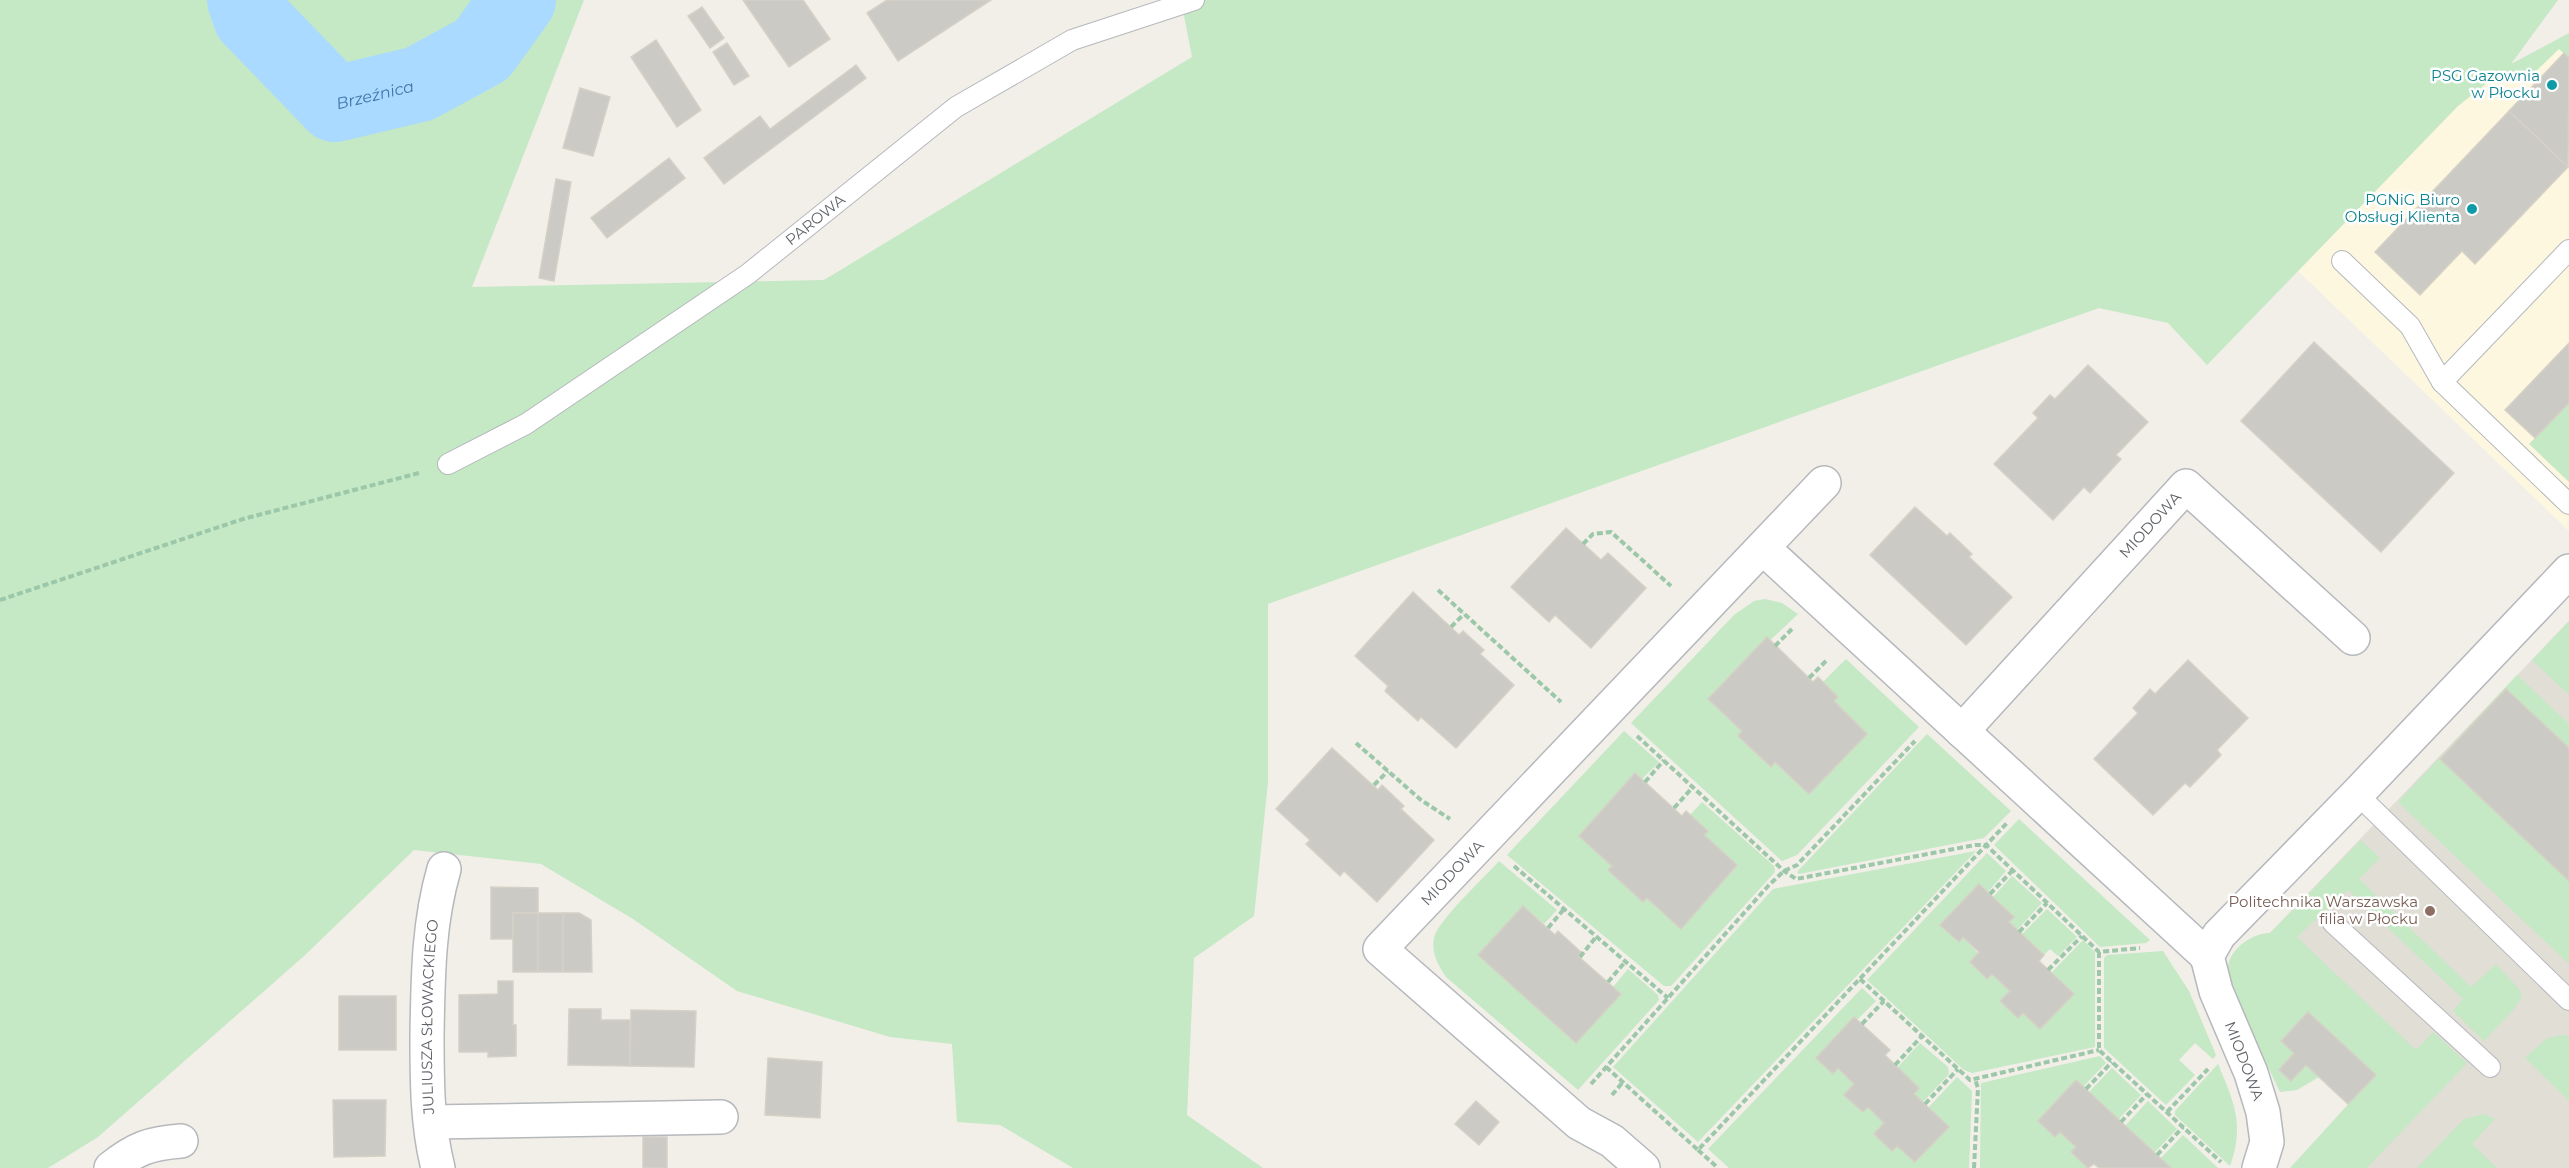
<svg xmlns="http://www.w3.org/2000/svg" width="2569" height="1168" font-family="Montserrat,sans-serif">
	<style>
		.commercial { fill: #fef7e0 }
		.education { fill: #e1ded6 }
		.green { fill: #c5e8c5 }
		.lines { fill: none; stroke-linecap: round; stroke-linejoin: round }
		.river { stroke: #aadaff; stroke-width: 76 }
		.building { fill: #cccac5; stroke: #d6d1c6; stroke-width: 1.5 }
		.lane-casing { stroke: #b5b8bc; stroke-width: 22 }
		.street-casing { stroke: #b5b8bc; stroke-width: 36 }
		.path { stroke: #9cc7a9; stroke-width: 4; stroke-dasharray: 6 3; stroke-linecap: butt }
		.lane { stroke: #fff; stroke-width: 20 }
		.street { stroke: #fff; stroke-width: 33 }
		.culture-dot { fill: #0f9aa8; stroke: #fff; stroke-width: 2 }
		.education-dot { fill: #8d6e63; stroke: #fff; stroke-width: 2 }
		.labels { text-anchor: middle; stroke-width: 5; stroke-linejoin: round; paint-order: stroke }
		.culture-label { font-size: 15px; fill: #0d838f; stroke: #fff; text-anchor: end }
		.street-label { font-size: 15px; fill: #5f6368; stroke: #fff }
		.education-label { font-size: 15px; fill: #785e54; stroke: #fff; text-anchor: end }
		.water-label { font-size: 16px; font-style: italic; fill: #4174aa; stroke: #fff }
	</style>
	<rect width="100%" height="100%" fill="#f1efe8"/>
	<!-- commercial -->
	<path class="commercial" d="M2569,33V530H2568L2298,271L2458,106L2510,65Z"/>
	<!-- education -->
	<path class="education" d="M2569,621V1168H2294L2400,1050L2270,933Z"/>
	<!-- green -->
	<g class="green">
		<path d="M0,0H584L472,287L824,280L1192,57L1181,0H2558L2511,64L2569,33V58L2559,49L2533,74L2497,75L2458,106L2207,365L2168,323L2099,308L1268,604V782L1254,916L1194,958L1187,1115L1263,1168H1073L1000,1125L957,1122L952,1044L890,1037L737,991L633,919L541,864L414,850L304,956L98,1137L48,1168H0Z"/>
		<path d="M2569,403V482L2529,444Z"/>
		<path d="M1765,599L1782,603L1798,614L1708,699L1742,731L1738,736L1770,767L1775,762L1809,794L1867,734L1834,701L1838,697L1823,682L1846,659L1919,727L1797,855L1782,861L1631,723L1734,615L1754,601Z"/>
		<path d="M2569,621V695L2532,660Z"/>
		<path d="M2517,675L2569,724V748L2506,689L2440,759L2569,881V964L2398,802Z"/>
		<path d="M1624,731L1659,762L1642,779L1635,773L1579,836L1612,866L1608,870L1643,902L1647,898L1681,928L1737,866L1704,835L1708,830L1690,815L1702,802L1774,866L1775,872L1671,986H1664L1507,855Z"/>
		<path d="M1927,734L2011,811L1984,838L1799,874L1797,872Z"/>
		<path d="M2019,819L2150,940L2146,943L2100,947L1994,845Z"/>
		<path d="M2361,840L2380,858L2359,879L2471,987L2496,964L2519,989L2522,997L2515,1008L2484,1041L2453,1011L2463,999L2348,890L2297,937L2416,1050L2433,1032L2467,1063L2367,1168H2290L2375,1075L2308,1012L2281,1040L2294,1053L2279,1070L2291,1081L2306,1065L2319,1077L2297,1090L2280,1092L2234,996C2231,986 2227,977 2228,967C2230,948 2253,933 2270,933Z"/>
		<path d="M1976,851L1698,1142L1613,1067L1773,889Z"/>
		<path d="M1987,853L2006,871L1988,892L1979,884L1941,925L1958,942L1963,937C1981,954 1992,974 2010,991L2000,1002L2018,1018L2023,1013L2040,1029L2073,994L2051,973L2083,940L2095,952V1047L1972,1073L1964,1070L1867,980Z"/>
		<path d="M1499,861L1557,910L1544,924L1523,906L1479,955L1575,1043L1620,993L1613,987L1628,969L1658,995L1659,1000L1578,1090L1446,977C1438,965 1431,953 1434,938C1438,920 1485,877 1499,861Z"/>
		<path d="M2012,876L2042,903L2017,930L2009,922L2014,917L1993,897Z"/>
		<path d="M2047,909L2077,937L2058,956L2050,949L2044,955L2022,934Z"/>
		<path d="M2163,951L2189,991L2216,1055L2213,1059L2195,1043L2179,1060L2195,1075L2166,1105L2104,1048V958L2107,955Z"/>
		<path d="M1862,988L1876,1001L1857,1020L1854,1018L1816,1058L1833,1074L1838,1068L1854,1084L1845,1096L1863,1112L1868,1107L1884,1123L1874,1134L1897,1146L1916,1162L1949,1127L1928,1108L1957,1077L1972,1091L1969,1168H1729L1708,1149Z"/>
		<path d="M2560,1035L2569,1036V1101L2525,1058L2546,1039Z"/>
		<path d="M1920,1043L1948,1067L1949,1074L1923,1102L1914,1094L1919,1088L1897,1068Z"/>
		<path d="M2100,1056L2106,1063L2083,1087L2076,1080L2038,1121L2055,1137L2060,1132L2076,1147L2071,1153L2088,1168H1980L1981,1083Z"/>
		<path d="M2218,1064C2234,1102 2245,1125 2230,1166L2175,1115V1111Z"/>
		<path d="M2112,1068L2141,1095L2118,1120L2089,1092Z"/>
		<path d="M2148,1101L2177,1129L2154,1153L2125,1126Z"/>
		<path d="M2484,1114L2495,1119L2472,1144L2497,1168H2417L2464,1119Z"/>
		<path d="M2183,1135L2218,1168H2171L2160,1159Z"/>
	</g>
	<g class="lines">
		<!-- river -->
		<path class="river" id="s1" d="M245,0L251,17L335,104L419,84L482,50L518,0"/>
	</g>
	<!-- building -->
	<g class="building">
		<path d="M743,0H803L830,39L789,67Z"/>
		<path d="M887,0H991L898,61L867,13Z"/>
		<path d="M702,7L724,38L710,48L688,16Z"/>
		<path d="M656,40L701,110L677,127L631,57Z"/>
		<path d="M727,43L749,76L734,85L713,52Z"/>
		<path d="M2564,53L2569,58L2568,167L2509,111Z"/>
		<path d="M856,65L866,78L724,184L704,158L760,116L770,129Z"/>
		<path d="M580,88L610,97L593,156L563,148Z"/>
		<path d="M2509,111L2568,167L2475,264L2462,251L2420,295L2375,252Z"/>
		<path d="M669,158L685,178L607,238L591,218Z"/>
		<path d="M556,179L571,182L554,281L539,278Z"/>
		<path d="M2314,342L2454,473L2381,552L2241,421Z"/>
		<path d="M2569,343V403L2535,438L2505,410Z"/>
		<path d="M2088,365L2148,422L2116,455L2121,459L2090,493L2084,487L2053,520L1994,464L2038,418L2033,413L2050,395L2055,399Z"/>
		<path d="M1915,507L1947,536L1950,533L1972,554L1969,557L2012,597L1966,645L1870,555Z"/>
		<path d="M1566,528L1601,560L1608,553L1646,588L1591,648L1555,615L1549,622L1511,587Z"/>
		<path d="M1413,592L1459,635L1463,631L1484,650L1480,654L1514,685L1456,748L1421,717L1418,721L1385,691L1388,686L1355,656Z"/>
		<path d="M1767,637L1813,682L1818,677L1838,697L1834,701L1867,734L1809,794L1775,762L1771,767L1738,736L1742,731L1708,699Z"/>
		<path d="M2188,660L2248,718L2217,750L2221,755L2190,787L2185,783L2153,815L2094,759L2138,713L2133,708L2150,689L2155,694Z"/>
		<path d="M2506,689L2569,748V881L2440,759Z"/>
		<path d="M1332,748L1378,790L1382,785L1404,806L1401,809L1434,840L1377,902L1344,871L1340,876L1306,844L1310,840L1276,809Z"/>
		<path d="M1635,773L1682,816L1686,811L1708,831L1704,835L1737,865L1681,929L1647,898L1643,902L1608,870L1612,866L1579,836Z"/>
		<path d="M1979,884L2014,917L2009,922L2044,955L2039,961L2074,994L2040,1029L2023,1013L2018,1018L2000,1001L2010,991L1992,974L1987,979L1970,962L1979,952L1963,937L1959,942L1940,925Z"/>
		<path d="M491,887L538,888V913H513V939H491Z"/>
		<path d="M1523,906L1555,935L1558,931L1581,952L1578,956L1621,994L1576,1043L1478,955Z"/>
		<rect x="513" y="913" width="25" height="59"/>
		<rect x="538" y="913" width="25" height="59"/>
		<path d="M563,913H579L591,920L592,972H563Z"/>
		<path d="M498,981H513V1025H516V1056L488,1057V1052H459V995L498,994Z"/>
		<rect x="339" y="996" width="57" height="54"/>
		<path d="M569,1009H601V1020H630V1066L568,1065Z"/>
		<path d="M631,1010L696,1011L694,1067L630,1066Z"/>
		<path d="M2308,1012L2376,1075L2348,1104L2306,1065L2291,1081L2279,1070L2294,1053L2281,1041Z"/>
		<path d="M1854,1017L1890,1050L1885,1055L1919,1088L1914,1094L1949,1127L1915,1162L1897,1146L1892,1151L1874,1134L1884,1123L1868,1107L1863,1112L1844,1095L1854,1084L1838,1068L1833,1074L1816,1058Z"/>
		<path d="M768,1058L822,1062L820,1118L765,1115Z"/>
		<path d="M2076,1080L2089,1092L2171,1168H2099L2094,1164L2088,1168L2071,1152L2076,1147L2060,1132L2055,1137L2038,1121Z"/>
		<path d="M333,1100H386L385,1156L334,1157Z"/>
		<path d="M1476,1101L1499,1122L1479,1145L1455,1124Z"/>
		<rect x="643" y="1137" width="24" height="31"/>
	</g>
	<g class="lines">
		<defs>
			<g id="lane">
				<path d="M2569,250L2442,382L2569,504"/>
				<path d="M2342,261L2410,326L2442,382"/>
				<path id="s2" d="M448,464L526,424L748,274L956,107L1072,40L1194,0"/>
				<path d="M2357,794L2569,1000"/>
				<path d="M2333,923L2490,1067"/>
			</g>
			<g id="street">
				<path d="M1763,548L2207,956"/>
				<path id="s3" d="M1962,731L2186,486L2353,638"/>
				<path d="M431,1122L721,1117"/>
				<path d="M111,1168C135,1149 150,1143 181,1141"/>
				<path id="s4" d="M438,1168C427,1125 427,1080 427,1036C428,979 428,924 444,869"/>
				<path id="s5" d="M1643,1168L1612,1141L1579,1123L1380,949L1824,483"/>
				<path d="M2259,1168L2267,1142L2263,1112L2251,1073L2216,991L2207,956L2219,935L2357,794L2569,571"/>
			</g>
		</defs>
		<!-- lane casing -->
		<use href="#lane" class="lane-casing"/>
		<!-- street casing -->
		<use href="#street" class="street-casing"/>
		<!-- path -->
		<g class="path">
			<path d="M1583,544L1593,534L1611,532L1671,586"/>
			<path d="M1438,590L1561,702"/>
			<path d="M0,600L243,519L419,473"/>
			<path d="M1451,627L1464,614"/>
			<path d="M1775,646L1793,628"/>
			<path d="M1809,678L1827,660"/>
			<path d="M1637,736L1784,871L1796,879L1975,845H1986L2099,952L2140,948"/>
			<path d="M1356,743L1421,800L1450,819"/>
			<path d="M1645,782L1664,760"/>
			<path d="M1374,785L1388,771"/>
			<path d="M1674,808L1693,787"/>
			<path d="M1514,866L1668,998"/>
			<path d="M1990,894L2013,870"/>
			<path d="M1548,928L1564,909"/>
			<path d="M2019,932L2047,903"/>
			<path d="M2099,952V1050L2221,1162"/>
			<path d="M1580,957L1596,937"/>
			<path d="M2048,970L2082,936"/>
			<path d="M1860,979L1970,1080L2099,1050"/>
			<path d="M1608,982L1625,962"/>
			<path d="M1862,1024L1884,1001"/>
			<path d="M1895,1065L1922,1036"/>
			<path d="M1606,1067L1698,1150L2007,823"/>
			<path d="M1591,1084L1769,885L1784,871L1797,865L1915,741"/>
			<path d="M2086,1089L2112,1062"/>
			<path d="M1612,1095L1623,1082"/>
			<path d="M1925,1104L1958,1069"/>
			<path d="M2167,1112L2208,1069"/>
			<path d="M2121,1122L2147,1094"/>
			<path d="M1698,1150L1718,1168"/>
			<path d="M2157,1155L2183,1127"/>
			<path d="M1974,1168L1978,1088L1975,1079"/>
		</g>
		<!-- lane -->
		<use href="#lane" class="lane"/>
		<!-- street -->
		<use href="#street" class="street"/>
	</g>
	<!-- markers -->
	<g class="culture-dot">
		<circle cx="2552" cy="85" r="6"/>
		<circle cx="2472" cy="209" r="6"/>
	</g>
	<circle class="education-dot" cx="2430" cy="911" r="6"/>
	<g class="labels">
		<!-- culture labels -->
		<g class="culture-label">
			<text x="2540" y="81">PSG Gazownia<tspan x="2540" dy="17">w Płocku</tspan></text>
			<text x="2460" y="205">PGNiG Biuro<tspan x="2460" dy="17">Obsługi Klienta</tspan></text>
		</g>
		<!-- street labels -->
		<g class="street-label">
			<text dy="5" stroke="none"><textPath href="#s2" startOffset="442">PAROWA</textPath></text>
			<text dy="5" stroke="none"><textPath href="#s3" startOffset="279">MIODOWA</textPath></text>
			<text dy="5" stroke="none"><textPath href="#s5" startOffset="448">MIODOWA</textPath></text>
			<text dy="5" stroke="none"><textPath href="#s4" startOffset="152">JULIUSZA SŁOWACKIEGO</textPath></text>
			<text transform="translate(2244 1061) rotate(69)" y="5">MIODOWA</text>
		</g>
		<!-- education labels -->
		<g class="education-label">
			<text x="2418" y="907">Politechnika Warszawska<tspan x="2418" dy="17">filia w Płocku</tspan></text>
		</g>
		<!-- water labels -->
		<g class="water-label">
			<text dy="6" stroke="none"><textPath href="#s1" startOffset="180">Brzeźnica</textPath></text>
		</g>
	</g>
</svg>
